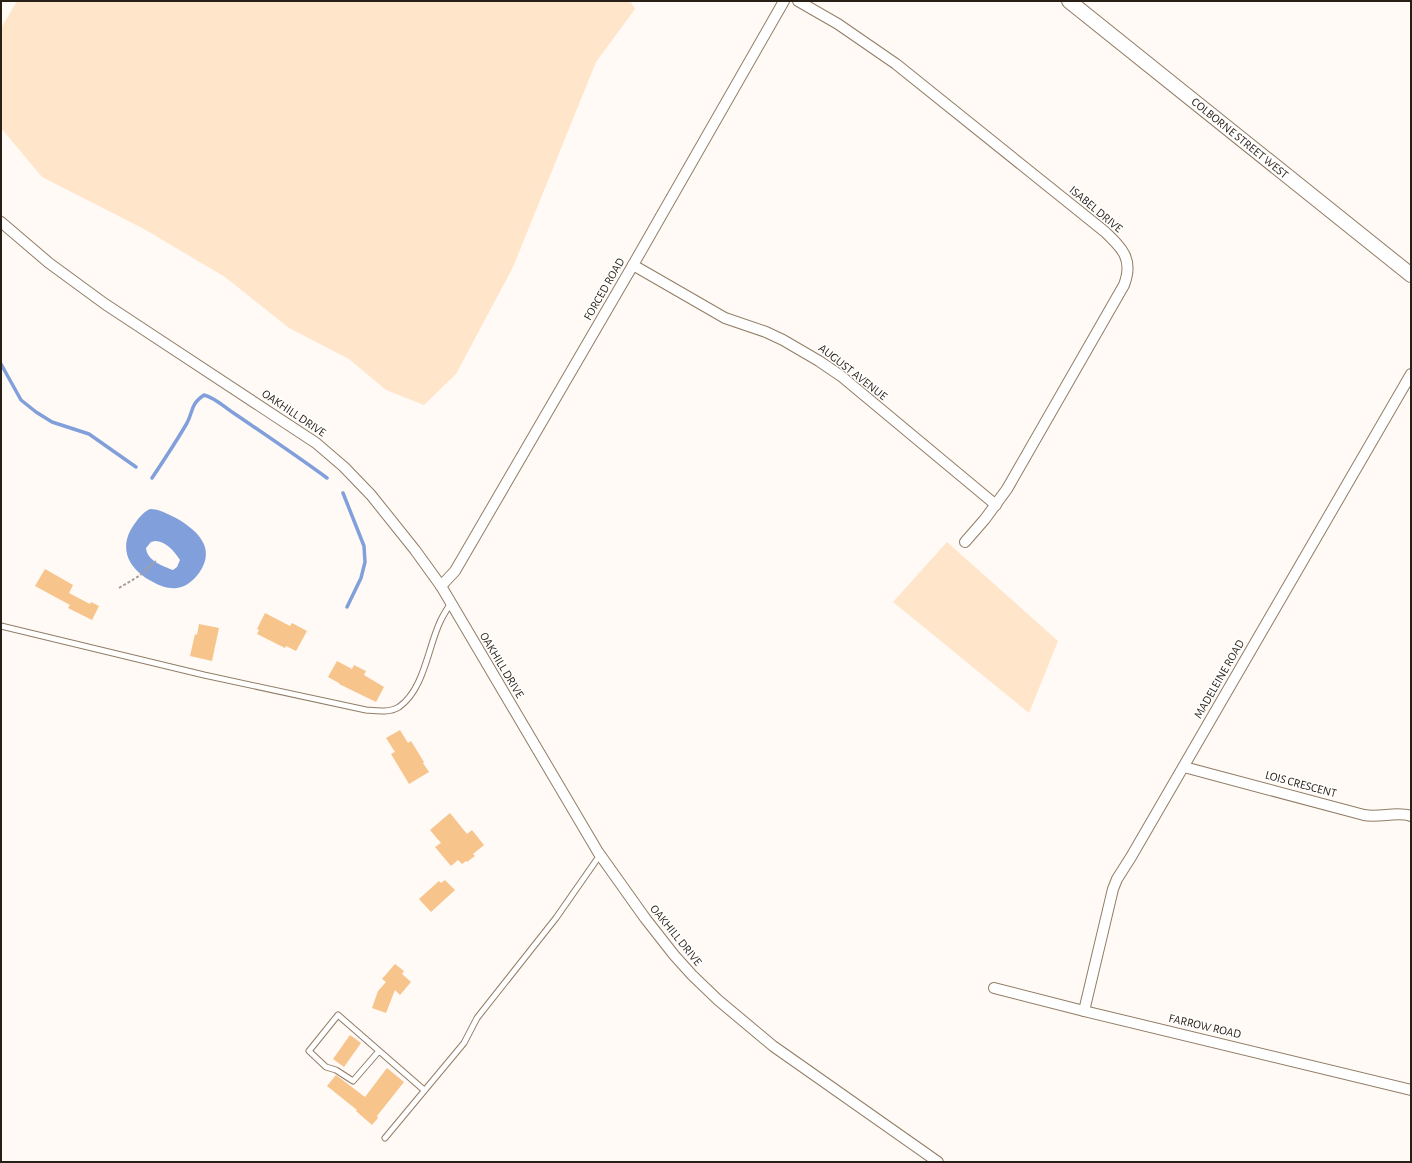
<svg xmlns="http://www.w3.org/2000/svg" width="1412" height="1163" font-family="'Alegreya Sans',sans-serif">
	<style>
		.green { fill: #ffe5ca }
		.water { fill: #819fda; fill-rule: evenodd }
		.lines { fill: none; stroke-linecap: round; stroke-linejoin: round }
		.stream { stroke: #819fda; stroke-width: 3.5 }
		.building { fill: #f7c48c }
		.service-casing { stroke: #927d66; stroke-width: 7 }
		.minor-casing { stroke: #927d66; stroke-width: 12 }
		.secondary-casing { stroke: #927d66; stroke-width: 16 }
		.path { stroke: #a7a09a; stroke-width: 2; stroke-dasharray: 3 2; stroke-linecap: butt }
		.service { stroke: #fff; stroke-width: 5 }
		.minor { stroke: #fff; stroke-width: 10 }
		.secondary { stroke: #fff; stroke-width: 14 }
		.labels { text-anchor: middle; stroke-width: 3; stroke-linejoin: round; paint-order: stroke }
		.street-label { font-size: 12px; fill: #281f16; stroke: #fff }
	</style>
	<rect width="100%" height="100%" fill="#fffaf5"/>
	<!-- green -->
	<g class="green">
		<path d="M17,1H630L635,9L596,62L513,267L456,374L424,405L386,390L349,359L289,328L225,277L144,229L42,177L1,128V29L4,23Z"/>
		<path d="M947,542L1058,641L1029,713L893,602Z"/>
	</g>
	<!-- water -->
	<path class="water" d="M150,509C159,509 168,514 176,518C197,530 217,548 199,573C194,580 186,587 177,588C169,589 160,586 153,582C131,571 117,550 133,526C138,519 142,513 150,509ZM155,541C166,541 174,551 180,560L177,567L173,570C163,566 147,561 146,548L151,542Z"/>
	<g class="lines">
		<!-- stream -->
		<g class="stream">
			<path d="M1,364L21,400L36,412L52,422L89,434L136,467"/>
			<path d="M152,478C164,460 176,442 187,423C194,409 190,405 204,395C216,398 225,408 235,414C266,435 297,456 327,478"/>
			<path d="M343,493L364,546L365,562L361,578L347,607"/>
		</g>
	</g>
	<!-- building -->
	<g class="building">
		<path d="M45,569L73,585L69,593L90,604L91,602L99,606L92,620L68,608L70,605L35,586Z"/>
		<path d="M265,613L290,626L292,623L307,631L296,651L286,646L285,648L257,634L259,630L257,629Z"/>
		<path d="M199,624L219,628L212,661L190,656L195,634L197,635Z"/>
		<path d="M337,661L352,669L354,665L366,671L364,675L384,687L376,702L339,684V683L328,677Z"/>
		<path d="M400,730L408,743L411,741L424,762L423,763L429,772L409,784L391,754L395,752L386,738Z"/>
		<path d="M450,813L467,834L472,830L484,845L473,854L475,856L467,862L466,861L462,864L458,860L451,866L435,847L441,843L430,830Z"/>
		<path d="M445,880L455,890L431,912L419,899L439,881L441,883Z"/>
		<path d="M395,964L404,971L402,974L411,982L400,995L395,990L386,1013L372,1008L378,991L386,982L382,979Z"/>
		<path d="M350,1035L361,1043L344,1067L333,1059Z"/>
		<path d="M387,1068L404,1082L377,1116L378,1118L372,1125L356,1111L357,1110L327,1086L336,1075L365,1097Z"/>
	</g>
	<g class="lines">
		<defs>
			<g id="service">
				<path d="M1,626L204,675L366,710C377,711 389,713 399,707C424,690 428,647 440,622C443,615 447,609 451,603"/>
				<path d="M379,1051L353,1081L336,1070L326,1067L309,1051L338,1015L424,1090"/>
				<path d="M385,1138L464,1043L477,1018L556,918L600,855"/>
			</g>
			<g id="minor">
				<path d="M798,1L838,24L896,64L1104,231C1122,248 1134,259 1124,285L1007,489L985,519L965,542"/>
				<path d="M1,222L49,263L105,304L316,443L344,467L371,495L415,550L441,586L598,852L645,918L674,955L692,975L718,1000L773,1046L938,1162"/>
				<path d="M633,265L725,318L766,332L783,340L819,361L841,376L996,505"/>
				<path d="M441,586L455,571L633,265L784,1"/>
				<path d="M1184,767L1364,815C1380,818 1397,811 1411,816"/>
				<path d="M994,988L1084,1011L1411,1090"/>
				<path d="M1084,1011L1113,889L1117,879L1131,857L1411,374"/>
			</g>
			<path id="secondary" d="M1069,1L1411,275"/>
		</defs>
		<!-- service casing -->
		<use href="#service" class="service-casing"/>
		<!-- minor casing -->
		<use href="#minor" class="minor-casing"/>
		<!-- secondary casing -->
		<use href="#secondary" class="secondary-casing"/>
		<!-- path -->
		<path class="path" d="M119,588L139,576L156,561"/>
		<!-- service -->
		<use href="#service" class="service"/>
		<!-- minor -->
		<use href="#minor" class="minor"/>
		<!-- secondary -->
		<use href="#secondary" class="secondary"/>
	</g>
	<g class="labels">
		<!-- street labels -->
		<g class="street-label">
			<text transform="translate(1240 138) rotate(39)" y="4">COLBORNE STREET WEST</text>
			<text transform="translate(1096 209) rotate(40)" y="4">ISABEL DRIVE</text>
			<text transform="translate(604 289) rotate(-60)" y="4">FORCED ROAD</text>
			<text transform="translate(853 372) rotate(38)" y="4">AUGUST AVENUE</text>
			<text transform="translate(294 413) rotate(34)" y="4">OAKHILL DRIVE</text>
			<text transform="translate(502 665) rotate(59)" y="4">OAKHILL DRIVE</text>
			<text transform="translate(1219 679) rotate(-60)" y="4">MADELEINE ROAD</text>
			<text transform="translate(1301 784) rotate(15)" y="4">LOIS CRESCENT</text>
			<text transform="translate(676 935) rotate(51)" y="4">OAKHILL DRIVE</text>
			<text transform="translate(1205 1026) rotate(13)" y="4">FARROW ROAD</text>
		</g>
	</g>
	<!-- border -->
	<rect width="1412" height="1163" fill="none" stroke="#281f16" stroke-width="4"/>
</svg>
